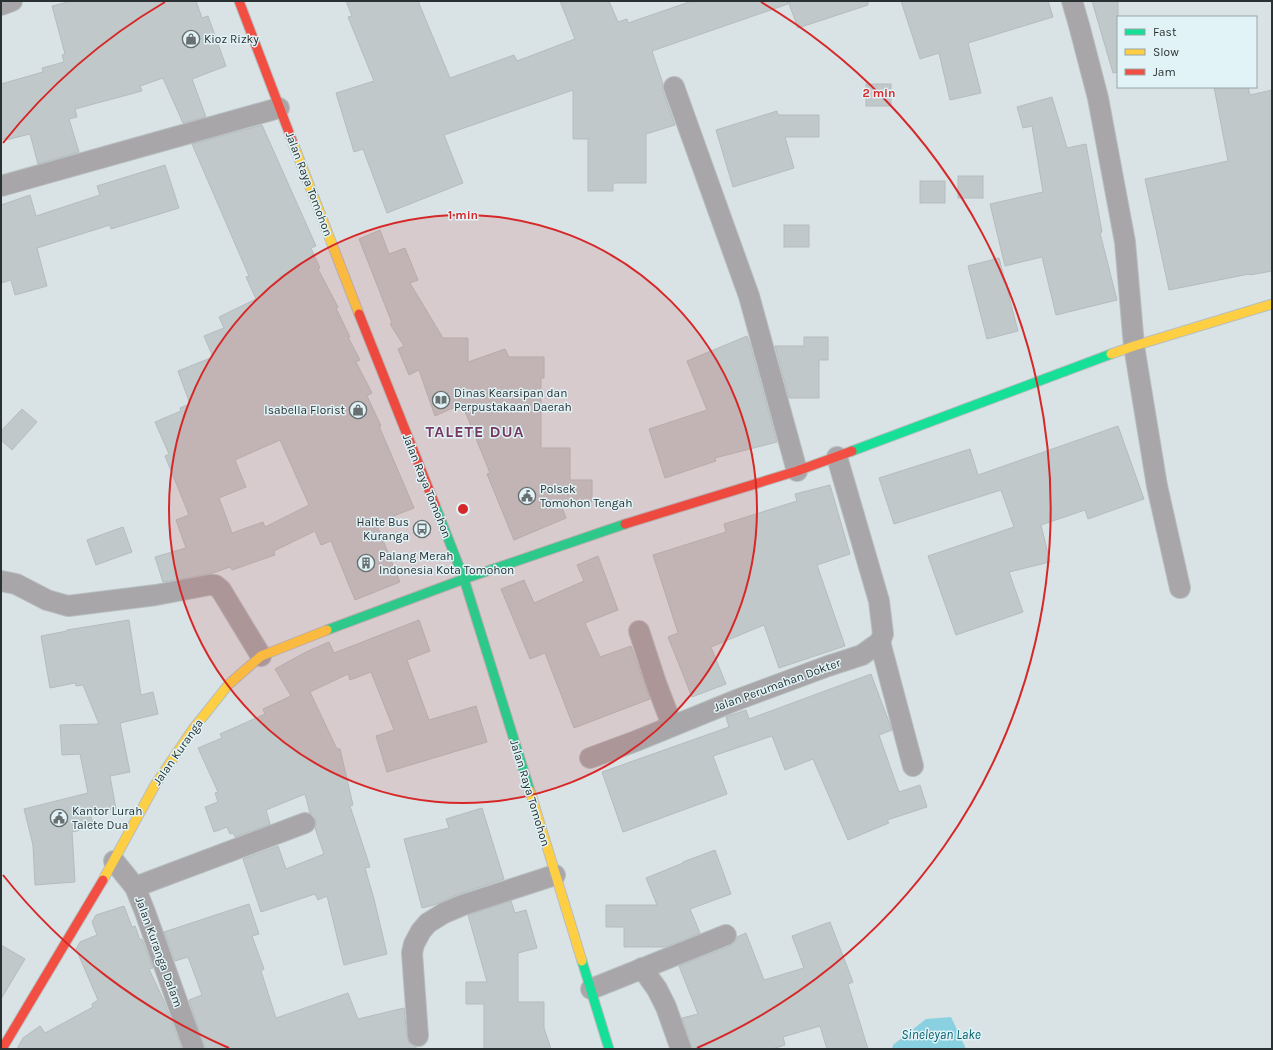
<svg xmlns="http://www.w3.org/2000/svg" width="1273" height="1050" font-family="Karla,sans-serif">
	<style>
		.water { fill: #89d1e0 }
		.building { fill: #c0c8c9; stroke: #b5bcbe; fill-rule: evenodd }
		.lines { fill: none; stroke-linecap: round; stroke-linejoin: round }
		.street-casing { stroke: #b7bec0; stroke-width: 22 }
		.fast-casing { stroke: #b7bec0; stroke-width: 11 }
		.slow-casing { stroke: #b7bec0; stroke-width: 11 }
		.jam-casing { stroke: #b7bec0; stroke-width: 11 }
		.street { stroke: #a8a6a8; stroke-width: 20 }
		.fast { stroke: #16e098; stroke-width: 9 }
		.slow { stroke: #ffcf43; stroke-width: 9 }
		.jam { stroke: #f24e42; stroke-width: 9 }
		.ring { fill: none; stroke: #d62828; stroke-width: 2 }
		.labels { text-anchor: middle; stroke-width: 3; stroke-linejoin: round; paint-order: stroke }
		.poi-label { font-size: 12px; fill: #2a3132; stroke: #e1f3f7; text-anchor: start }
		.street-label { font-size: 12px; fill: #2a3132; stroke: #e1f3f7 }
		.water-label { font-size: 13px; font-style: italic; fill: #035d6b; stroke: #e1f3f7 }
		.district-label { font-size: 16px; font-weight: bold; letter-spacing: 1px; fill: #76385e; stroke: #e1f3f7 }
		.centre { fill: #d62828; stroke: #e1f3f7; stroke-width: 2 }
		.ring-label { font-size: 12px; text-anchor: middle; font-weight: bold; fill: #d62828; stroke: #e1f3f7; stroke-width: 3; stroke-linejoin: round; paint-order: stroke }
	</style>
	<rect width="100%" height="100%" fill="#d9e2e4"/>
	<!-- water -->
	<path class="water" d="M951,1017L966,1049H892L893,1045L926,1019Z"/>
	<!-- building -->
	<g class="building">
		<path d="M72,1H196L202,18L208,16L226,66L192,79L206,117L183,123L163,78L140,86L142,91L75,109L77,117L69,119L79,152L38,164L30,134L6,140V138L1,140V84L43,72L42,68L64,62L62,55L65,54L52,6Z"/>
		<path d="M346,1H418L450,78L514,55L517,61L575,39L560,1H609L618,22L627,19L628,23L692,1H787L788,4L652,51L663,84V91L675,125L646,134V183H613V191H588V139H573V90L444,135L463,183L387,213L363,149L354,152L336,93L374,81L348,17L352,16Z"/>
		<path d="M788,1H868V5L798,28Z"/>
		<path d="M901,1H1048L1053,17L968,43L981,93L950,100L939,53L920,59Z"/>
		<path d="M1092,1H1118V72L1113,73Z"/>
		<rect x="866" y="84" width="25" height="22"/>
		<path d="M1214,87H1248L1250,95L1272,90V271L1250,275L1249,274L1169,290L1145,179L1228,161Z"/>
		<path d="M1052,97L1067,148L1086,144L1102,232L1100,233L1117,300L1056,315L1042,257L1005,266L990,204L1043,192L1032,126L1023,128L1017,107Z"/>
		<path d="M777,111L778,115H819V137H785L794,168L733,187L716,130Z"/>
		<path d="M262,125L316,246L311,248L320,268L318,269L338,307L336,308L350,337H348L360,360L356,362L372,393L367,396L381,426H379L414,508L376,523L400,582L355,600L331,541L321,545L315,531L274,551L275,555L232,570L230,567L210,574L163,582L155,557L186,548L176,520L189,515L165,456L169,454L155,422L181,411L180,408L190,404L178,371L213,357L204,336L224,328L219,317L256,299L246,277L249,276L192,144ZM280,440L309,505L265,527L263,522L232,533L219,498L246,487L235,460Z"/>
		<path d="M165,165L179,208L111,229L110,225L37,248L47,286L15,295L11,280L1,283V205L30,195L36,216L100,195L97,186Z"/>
		<rect x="958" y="176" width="25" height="22"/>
		<rect x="920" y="181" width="25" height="22"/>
		<rect x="784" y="225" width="25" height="22"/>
		<path d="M380,230L389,254L405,248L418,280L410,283L443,338H468V362L505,349L509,357H544V378H541V448H570V480H592V502H560L566,518L514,540L487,474L490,473L462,404L435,416L419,370L409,375L398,349L404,346L390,324L392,323L359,239Z"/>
		<path d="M999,258L1018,331L987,339L968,266Z"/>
		<path d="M747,336L750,344L777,442L715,458L716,461L665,478L649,429L707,410L687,361Z"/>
		<path d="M804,337H828V360H819V398H789L775,346H804Z"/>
		<path d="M22,409L37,422L12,450L1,440V431Z"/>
		<path d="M1118,426L1144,499L1088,519L1085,510L1041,525L1050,562L1009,572L1023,612L956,635L928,556L1014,527L1001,490L894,524L879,478L970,449L978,475Z"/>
		<path d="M830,485L850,554L817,565L845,646L779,668L764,625L711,647L726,684L692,697L668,637L678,633L653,555L726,532L724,524L797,501L795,494Z"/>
		<path d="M123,527L132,552L96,565L87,540Z"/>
		<path d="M598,556L618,610L585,623L600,657L631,646L650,699L574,728L545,653L530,659L501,589L524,580L534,603L584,581L577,565Z"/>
		<path d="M129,620L141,695L153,692L158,714L120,723L130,772L110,776L116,809L90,813L94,827L72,832L75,882L35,885L33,845L24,809L88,793L80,754L62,755L60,725L99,724L83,685L76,686L75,683L50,688L41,636L67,631V630Z"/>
		<path d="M419,620L430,651L407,660L429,720L476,706L487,742L387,772L376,736L394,730L371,672L350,680L348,674L310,692L337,749H340L353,805L350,806L370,867L365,868L374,899L387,954L344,965L327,896L318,900L315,894L261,912L243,859L278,846L286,869L324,854L315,828L316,824V819L313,814L310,813L305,794L266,810L270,824L235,837L233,833L230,834L227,827L214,832L205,807L218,802L215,793L218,792L198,748L222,738L220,734L265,714L263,709L291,696L275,669L306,652L329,642L334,653Z"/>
		<path d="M871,674L892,730L879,735L899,792L920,785L927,807L887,820L889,823L848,840L813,759L785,770L772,736L713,756L727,794L623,832L602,772L729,727L726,717L746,710L749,719Z"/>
		<path d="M482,808L504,879L459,894L434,905L422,908L404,839L449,828L446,819Z"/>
		<path d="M715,850L731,894L690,909L700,933L665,947H624V927H606V905H657L646,878L683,863V862Z"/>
		<path d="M511,901L515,913L526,910L537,948L518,953V1002H544V1028L551,1049H484V1004H466V982H487L468,915Z"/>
		<path d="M249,904L259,934L252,936L264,969L261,971L276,1018L348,993L358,1019L404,1008L407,1037L409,1043L416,1047V1049H205L189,1000L202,995L188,957L175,961L164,932Z"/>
		<path d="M124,906L132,927L135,926L140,940L142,939L153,968L149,969L164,1001L182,1049H17L23,1038L40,1026L45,1033L93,1007L92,1004L98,1000L76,949L80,942L97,935L92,922L96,915Z"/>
		<path d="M830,922L853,982L848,984L868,1049H827L820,1026L783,1037L785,1045L772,1049H692L682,1018L698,1014L679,966L730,946L735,942L737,937L746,933L764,980L804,968L792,936Z"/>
		<path d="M1,945L25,959L1,999Z"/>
	</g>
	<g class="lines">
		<defs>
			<g id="street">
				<path d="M1072,1L1079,25L1098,98L1125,242L1134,346L1157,486L1180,588"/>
				<path d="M1,5L12,1"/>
				<path d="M674,87L749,296L797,471"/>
				<path d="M1,186L279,108"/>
				<path d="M1,581L16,584L47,600L68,606L156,595L209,585H215L221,590L261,656"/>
				<path d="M639,631L656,683L672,725"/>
				<path d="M880,642L913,766"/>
				<path d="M590,758L636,741L739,699L828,666L862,655L880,642L883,634L879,601L837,457"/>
				<path d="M114,861L135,887L145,912L194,1049"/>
				<path d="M135,887L305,823"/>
				<path d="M642,968L657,989L666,1007L681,1049"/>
				<path d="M591,989L726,935"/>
				<path d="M418,1036L412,953L414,944L421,931L428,923L444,913L463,905L555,875"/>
			</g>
			<g id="fast">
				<path d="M852,451L1111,354"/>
				<path d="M435,505L464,579L530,791"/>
				<path d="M327,630L464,579L625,524"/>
				<path d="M582,961L609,1049"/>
			</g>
			<g id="slow">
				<path d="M293,143L359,314"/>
				<path d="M1111,354L1134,346L1272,304"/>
				<path d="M530,791L582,961"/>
				<path d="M103,880L155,785L193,729L229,684L261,656L327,630"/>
			</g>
			<g id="jam">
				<path d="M239,1L293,143"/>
				<path d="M359,314L435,505"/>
				<path d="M625,524L797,471L852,451"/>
				<path d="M2,1049L103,880"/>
			</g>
		</defs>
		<!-- street casing -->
		<use href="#street" class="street-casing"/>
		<!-- fast casing -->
		<use href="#fast" class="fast-casing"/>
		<!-- slow casing -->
		<use href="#slow" class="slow-casing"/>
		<!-- jam casing -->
		<use href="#jam" class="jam-casing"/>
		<!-- street -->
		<use href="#street" class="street"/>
		<!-- fast -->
		<use href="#fast" class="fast"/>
		<!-- slow -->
		<use href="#slow" class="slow"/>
		<!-- jam -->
		<use href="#jam" class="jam"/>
	</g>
	<!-- distance rings -->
	<circle cx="463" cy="509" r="294" fill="#d62828" fill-opacity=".12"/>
	<g class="ring">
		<circle cx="463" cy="509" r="294"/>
		<path d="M229 1048A588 588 0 0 1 3 875M3 143A588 588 0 0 1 165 2M761 2A588 588 0 0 1 697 1048"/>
	</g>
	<!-- icons -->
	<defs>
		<symbol id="shop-ring" viewBox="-11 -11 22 22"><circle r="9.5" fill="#e1f3f7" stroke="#676f70" stroke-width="1.5"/><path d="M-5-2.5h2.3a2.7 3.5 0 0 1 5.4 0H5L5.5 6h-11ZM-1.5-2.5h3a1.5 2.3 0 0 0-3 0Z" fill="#676f70"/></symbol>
		<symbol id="library-ring" viewBox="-11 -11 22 22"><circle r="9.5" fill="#e1f3f7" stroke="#676f70" stroke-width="1.5"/><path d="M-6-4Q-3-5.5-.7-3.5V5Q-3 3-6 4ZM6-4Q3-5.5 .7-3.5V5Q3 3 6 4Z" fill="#676f70"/></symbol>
		<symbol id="civic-ring" viewBox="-11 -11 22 22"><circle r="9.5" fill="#e1f3f7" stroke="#676f70" stroke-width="1.5"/><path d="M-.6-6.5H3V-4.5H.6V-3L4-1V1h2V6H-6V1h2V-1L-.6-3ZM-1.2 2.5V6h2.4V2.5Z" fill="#676f70"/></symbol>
		<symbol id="bus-ring" viewBox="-11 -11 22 22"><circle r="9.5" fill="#e1f3f7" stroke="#676f70" stroke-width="1.5"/><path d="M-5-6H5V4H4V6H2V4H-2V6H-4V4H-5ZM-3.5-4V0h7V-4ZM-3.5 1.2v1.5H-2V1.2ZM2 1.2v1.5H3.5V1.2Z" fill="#676f70"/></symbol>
		<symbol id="building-ring" viewBox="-11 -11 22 22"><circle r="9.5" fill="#e1f3f7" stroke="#676f70" stroke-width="1.5"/><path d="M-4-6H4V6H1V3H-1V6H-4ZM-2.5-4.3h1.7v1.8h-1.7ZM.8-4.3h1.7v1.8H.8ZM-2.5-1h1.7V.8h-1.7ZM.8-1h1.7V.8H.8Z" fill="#676f70"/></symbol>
	</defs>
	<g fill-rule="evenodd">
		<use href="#shop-ring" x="181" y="29" width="20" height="20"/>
		<use href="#library-ring" x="431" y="390" width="20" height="20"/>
		<use href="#shop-ring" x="348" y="400" width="20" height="20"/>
		<use href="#civic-ring" x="517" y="486" width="20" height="20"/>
		<use href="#bus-ring" x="412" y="519" width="20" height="20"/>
		<use href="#building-ring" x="356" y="553" width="20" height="20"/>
		<use href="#civic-ring" x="49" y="808" width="20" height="20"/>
	</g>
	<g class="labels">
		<!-- poi labels -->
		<g class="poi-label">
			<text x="204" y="43">Kioz Rizky</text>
			<text x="454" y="397">Dinas Kearsipan dan<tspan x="454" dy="14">Perpustakaan Daerah</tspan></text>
			<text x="345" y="414" text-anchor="end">Isabella Florist</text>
			<text x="540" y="493">Polsek<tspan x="540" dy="14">Tomohon Tengah</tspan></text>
			<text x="409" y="526" text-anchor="end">Halte Bus<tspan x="409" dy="14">Kuranga</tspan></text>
			<text x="379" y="560">Palang Merah<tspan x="379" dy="14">Indonesia Kota Tomohon</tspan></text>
			<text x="72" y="815">Kantor Lurah<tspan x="72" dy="14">Talete Dua</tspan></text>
		</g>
		<!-- street labels -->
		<g class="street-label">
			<text transform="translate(309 184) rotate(69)" y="4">Jalan Raya Tomohon</text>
			<text transform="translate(427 486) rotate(68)" y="4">Jalan Raya Tomohon</text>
			<text transform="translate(777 685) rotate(-20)" y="4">Jalan Perumahan Dokter</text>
			<text transform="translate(178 752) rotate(-55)" y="4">Jalan Kuranga</text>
			<text transform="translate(530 793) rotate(73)" y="4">Jalan Raya Tomohon</text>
			<text transform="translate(159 952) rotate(70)" y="4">Jalan Kuranga Dalam</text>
		</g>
		<!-- water labels -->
		<g class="water-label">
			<text x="941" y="1039">Sineleyan Lake</text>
		</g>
		<!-- district labels -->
		<g class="district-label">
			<text x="475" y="437">TALETE DUA</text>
		</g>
	</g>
	<circle cx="463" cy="509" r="6" class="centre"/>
	<g class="ring-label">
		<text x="879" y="97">2 min</text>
		<text x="463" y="219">1 min</text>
	</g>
	<!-- border -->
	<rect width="1273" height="1050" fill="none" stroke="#2a3132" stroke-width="4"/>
	<!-- legend -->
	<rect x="1117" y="16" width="140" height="72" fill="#e1f3f7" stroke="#98a5a8"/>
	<rect x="1125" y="29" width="20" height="6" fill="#16e098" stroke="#98a5a8"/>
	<text x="1153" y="36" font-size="12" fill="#2a3132">Fast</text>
	<rect x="1125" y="49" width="20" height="6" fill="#ffcf43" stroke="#98a5a8"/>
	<text x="1153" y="56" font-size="12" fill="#2a3132">Slow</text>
	<rect x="1125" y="69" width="20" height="6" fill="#f24e42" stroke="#98a5a8"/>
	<text x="1153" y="76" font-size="12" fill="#2a3132">Jam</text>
</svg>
